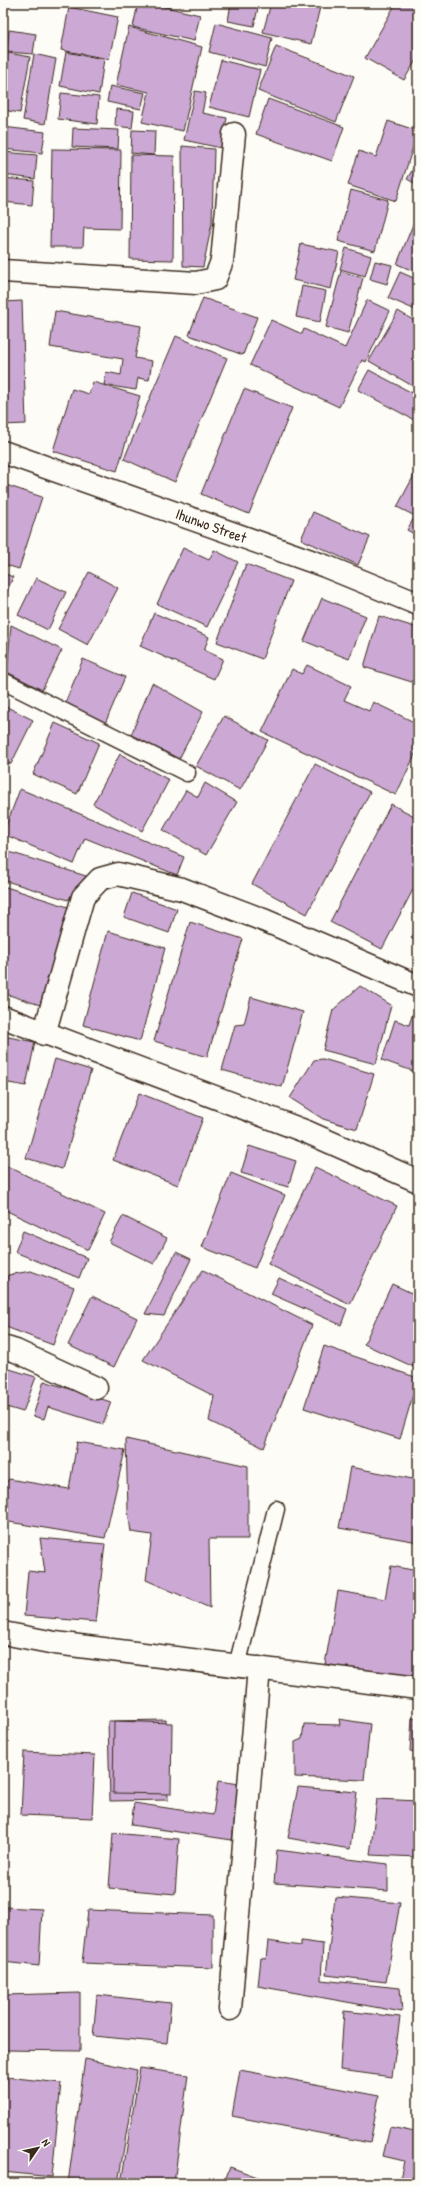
<svg xmlns="http://www.w3.org/2000/svg" width="421" height="2186" font-family="'Patrick Hand',sans-serif">
	<style>
		.building { fill: #cba9d4; stroke: #3b2a1e }
		.lines { fill: none; stroke-linecap: round; stroke-linejoin: round }
		.service-casing { stroke: #3b2a1e; stroke-width: 19 }
		.minor-casing { stroke: #3b2a1e; stroke-width: 25 }
		.service { stroke: #fdfcf7; stroke-width: 16 }
		.minor { stroke: #fdfcf7; stroke-width: 22 }
		.labels { text-anchor: middle; stroke-width: 4; stroke-linejoin: round; paint-order: stroke }
		.street-label { font-size: 15px; fill: #3b2a1e; stroke: #fdfcf7 }
	</style>
	<rect width="100%" height="100%" fill="#fdfcf7"/>
	<filter id="ink" filterUnits="userSpaceOnUse"><feTurbulence type="fractalNoise" baseFrequency=".025" numOctaves="2"/><feDisplacementMap in="SourceGraphic" scale="8" xChannelSelector="R" yChannelSelector="G"/><feConvolveMatrix kernelMatrix="1 2 1 2 8 2 1 2 1" color-interpolation-filters="sRGB"/></filter>
	<g filter="url(#ink)">
		<!-- building -->
		<g class="building">
			<path d="M138,3H148L200,15L194,41L133,27Z"/>
			<path d="M231,3H259L254,26L228,21Z"/>
			<path d="M271,3H321L311,44L263,32Z"/>
			<path d="M396,3L418,4V57L404,80L365,58Z"/>
			<path d="M69,7L118,17L109,59L61,50Z"/>
			<path d="M216,23L272,38L265,67L209,52Z"/>
			<path d="M129,27L202,47L183,131L142,122L149,92L116,85Z"/>
			<path d="M9,30L36,34L33,54L7,52Z"/>
			<path d="M276,46L354,76L336,122L258,91Z"/>
			<path d="M66,52L104,59L99,94L60,86Z"/>
			<path d="M8,53L30,57L20,113L3,110V80Z"/>
			<path d="M34,54L56,59L45,124L23,120Z"/>
			<path d="M221,60L260,70L249,117L209,107Z"/>
			<path d="M110,86L145,93L141,109L107,102Z"/>
			<path d="M195,91L206,93L202,113L227,118L221,148L184,140Z"/>
			<path d="M61,93L99,97L97,124L58,119Z"/>
			<path d="M268,99L344,127L332,161L256,134Z"/>
			<path d="M116,109L134,111L132,128L115,126Z"/>
			<path d="M388,121L418,131L396,201L348,185L359,151L376,157Z"/>
			<path d="M3,127L45,132L42,153L3,149Z"/>
			<path d="M73,128L119,130L118,149L72,147Z"/>
			<path d="M132,130L155,131L154,155L131,153Z"/>
			<path d="M182,146L214,149L212,223L203,267L183,266Z"/>
			<path d="M52,149L121,150L120,229L84,228L83,247H50Z"/>
			<path d="M3,152L37,155L35,179L3,175Z"/>
			<path d="M131,155L174,156L173,260L130,259Z"/>
			<path d="M418,160V185L407,179Z"/>
			<path d="M3,178L34,181L32,205L3,202Z"/>
			<path d="M351,190L388,200L375,251L338,241Z"/>
			<path d="M418,212V273L397,264Z"/>
			<path d="M301,244L339,252L331,289L293,280Z"/>
			<path d="M346,248L371,256L365,276L340,269Z"/>
			<path d="M375,261L392,265L387,284L370,279Z"/>
			<path d="M341,271L363,278L348,333L326,327Z"/>
			<path d="M400,272L418,280V311L388,298Z"/>
			<path d="M302,286L326,291L320,322L296,317Z"/>
			<path d="M203,298L257,317L243,355L189,335Z"/>
			<path d="M367,300L390,311L366,362L362,360L339,407L250,365L271,320L302,334L304,329L345,348Z"/>
			<path d="M22,301L26,424L3,425V302Z"/>
			<path d="M55,311L141,326L135,358L152,361L149,380L138,378L136,390L104,385L106,372L121,375L123,359L50,347Z"/>
			<path d="M398,311L418,323V389L369,361Z"/>
			<path d="M176,336L227,358L175,482L124,459Z"/>
			<path d="M369,370L418,396V412L414,420L358,390Z"/>
			<path d="M93,382L140,396L117,471L53,451L72,389L89,394Z"/>
			<path d="M244,389L292,408L249,514L201,494Z"/>
			<path d="M418,468V536L407,530L415,516L397,507Z"/>
			<path d="M3,484L42,497L19,569L3,564Z"/>
			<path d="M313,512L370,537L358,565L301,539Z"/>
			<path d="M183,548L209,560L214,550L238,562L207,627L157,604Z"/>
			<path d="M246,564L291,581L262,659L217,642Z"/>
			<path d="M89,572L118,588L88,645L58,629Z"/>
			<path d="M3,573L13,577L3,601Z"/>
			<path d="M36,578L66,592L48,630L18,615Z"/>
			<path d="M322,598L366,616L349,659L304,641Z"/>
			<path d="M154,613L209,637L204,650L223,659L214,679L140,646Z"/>
			<path d="M379,616L418,628V684L364,667Z"/>
			<path d="M11,625L62,650L42,690L7,672Z"/>
			<path d="M83,659L125,677L104,726L63,708Z"/>
			<path d="M307,665L351,686L344,700L369,711L373,702L418,724V748L396,795L262,732L292,669L302,674Z"/>
			<path d="M152,683L203,712L179,759L131,735Z"/>
			<path d="M3,705L33,720L11,764L3,761Z"/>
			<path d="M224,716L268,740L240,790L196,766Z"/>
			<path d="M55,723L99,743L77,794L33,774Z"/>
			<path d="M120,754L169,780L142,831L93,804Z"/>
			<path d="M315,764L370,792L307,914L252,884Z"/>
			<path d="M205,783L237,802L206,855L163,830L186,790L198,797Z"/>
			<path d="M20,789L184,857L177,875L85,838L74,864L3,834Z"/>
			<path d="M391,804L418,818V880L382,949L330,922Z"/>
			<path d="M3,850L86,876L68,900L3,880Z"/>
			<path d="M3,886L71,908L40,1005L3,993Z"/>
			<path d="M132,893L177,909L169,933L124,917Z"/>
			<path d="M190,922L243,939L207,1057L154,1041Z"/>
			<path d="M418,928V943L411,938Z"/>
			<path d="M108,931L165,948L140,1041L83,1025Z"/>
			<path d="M360,986L391,1005L376,1064L323,1050L333,1010Z"/>
			<path d="M251,997L303,1012L282,1087L222,1070L235,1025L244,1024Z"/>
			<path d="M413,1013L418,1015V1073L382,1060L395,1020L409,1025Z"/>
			<path d="M3,1036L35,1042L26,1086L3,1082Z"/>
			<path d="M55,1059L91,1070L62,1169L26,1158Z"/>
			<path d="M323,1059L374,1074L357,1129L323,1119L290,1098L314,1060Z"/>
			<path d="M139,1093L203,1118L178,1185L113,1160Z"/>
			<path d="M249,1146L296,1161L288,1187L241,1173Z"/>
			<path d="M3,1164L105,1214L88,1250L3,1209Z"/>
			<path d="M315,1167L397,1206L350,1304L268,1264Z"/>
			<path d="M231,1173L285,1195L255,1268L202,1247Z"/>
			<path d="M123,1216L167,1238L154,1264L109,1242Z"/>
			<path d="M23,1231L87,1258L79,1278L15,1252Z"/>
			<path d="M176,1252L191,1259L164,1316L145,1314Z"/>
			<path d="M203,1270L312,1325L264,1448L209,1421L214,1396L143,1360Z"/>
			<path d="M31,1271L74,1287L53,1345L6,1327L3,1296L8,1275Z"/>
			<path d="M279,1278L347,1309L341,1325L271,1294Z"/>
			<path d="M392,1284L418,1296V1369L364,1344Z"/>
			<path d="M92,1296L137,1318L114,1367L68,1345Z"/>
			<path d="M324,1346L418,1378L400,1439L304,1408Z"/>
			<path d="M3,1367L36,1377L23,1412L3,1406Z"/>
			<path d="M44,1381L111,1402L103,1424L48,1407L44,1419L33,1416Z"/>
			<path d="M126,1439L248,1466V1539H209L210,1608L146,1580L152,1535L131,1532L128,1511Z"/>
			<path d="M77,1442L125,1450L105,1538L3,1521V1487L9,1479L69,1489Z"/>
			<path d="M350,1467L418,1480V1542L339,1528Z"/>
			<path d="M40,1538L105,1544L96,1622L24,1616L28,1571L45,1573Z"/>
			<path d="M391,1566L418,1571V1663L415,1680L325,1664L338,1591L385,1599Z"/>
			<path d="M412,1718L418,1719V1752L410,1751Z"/>
			<path d="M339,1719L370,1724L364,1780L295,1777V1742L302,1739L304,1724L340,1725Z"/>
			<path d="M166,1720L168,1800L110,1801L108,1721Z"/>
			<path d="M114,1721L172,1723L171,1794L113,1793Z"/>
			<path d="M24,1752L95,1755L92,1818L21,1815Z"/>
			<path d="M218,1781L240,1784L232,1840L131,1825L134,1803L213,1815Z"/>
			<path d="M298,1787L357,1792L350,1849L288,1838Z"/>
			<path d="M377,1799L418,1801V1857L370,1855Z"/>
			<path d="M113,1833L179,1839L175,1894L109,1888Z"/>
			<path d="M277,1850L388,1864V1891L274,1883Z"/>
			<path d="M335,1897L400,1903L386,1982L326,1975Z"/>
			<path d="M3,1907L42,1909L39,1966L3,1962Z"/>
			<path d="M88,1910L213,1915V1968L82,1963Z"/>
			<path d="M268,1941L301,1946V1941L323,1944L321,1980L400,1988L402,2012L258,1986L261,1958L266,1959Z"/>
			<path d="M80,1993V2051L3,2050V1995Z"/>
			<path d="M97,1995L171,2003L167,2043L93,2036Z"/>
			<path d="M344,2011L400,2017L392,2077L340,2070Z"/>
			<path d="M85,2059L137,2070L118,2183H68Z"/>
			<path d="M140,2068L188,2075L174,2183H121Z"/>
			<path d="M240,2070L379,2096L370,2143L232,2116Z"/>
			<path d="M7,2077L61,2083L52,2177L3,2172V2112Z"/>
			<path d="M418,2118V2183H399L404,2161L383,2156L390,2127L415,2132Z"/>
			<path d="M230,2167L274,2183H224Z"/>
		</g>
		<g class="lines">
			<defs>
				<g id="service">
					<path d="M3,681L187,773"/>
					<path d="M237,1666L276,1509"/>
				</g>
				<g id="minor">
					<path d="M3,271L196,283L215,279L222,261L234,134"/>
					<path d="M3,452L325,566L418,604"/>
					<path d="M3,1017L307,1132L418,1181"/>
					<path d="M44,1034L83,897L100,879L118,874L182,889L266,921L418,986"/>
					<path d="M3,1347L16,1351L96,1388"/>
					<path d="M3,1633L55,1643L418,1688"/>
					<path d="M230,2009L259,1668"/>
				</g>
			</defs>
			<!-- service casing -->
			<use href="#service" class="service-casing"/>
			<!-- minor casing -->
			<use href="#minor" class="minor-casing"/>
			<!-- service -->
			<use href="#service" class="service"/>
			<!-- minor -->
			<use href="#minor" class="minor"/>
		</g>
	</g>
	<g class="labels">
		<!-- street labels -->
		<g class="street-label">
			<text transform="translate(211 526) rotate(20)" y="5">Ihunwo Street</text>
		</g>
	</g>
	<!-- margin -->
	<rect width="421" height="2186" fill="none" stroke="#fdfcf7" stroke-width="16"/>
	<rect x="8" y="8" width="405" height="2170" fill="none" stroke="#3b2a1e" stroke-width="1.5" filter="url(#ink)"/>
	<!-- north arrow -->
	<g transform="translate(38 2148) rotate(56)" stroke="#fdfcf7" stroke-width="3" paint-order="stroke">
	<path d="M0-3L7 15L0 10L-7 15Z" fill="#3b2a1e"/>
	<text y="-6" font-size="11" font-weight="bold" text-anchor="middle" fill="#3b2a1e">N</text>
	</g>
</svg>
